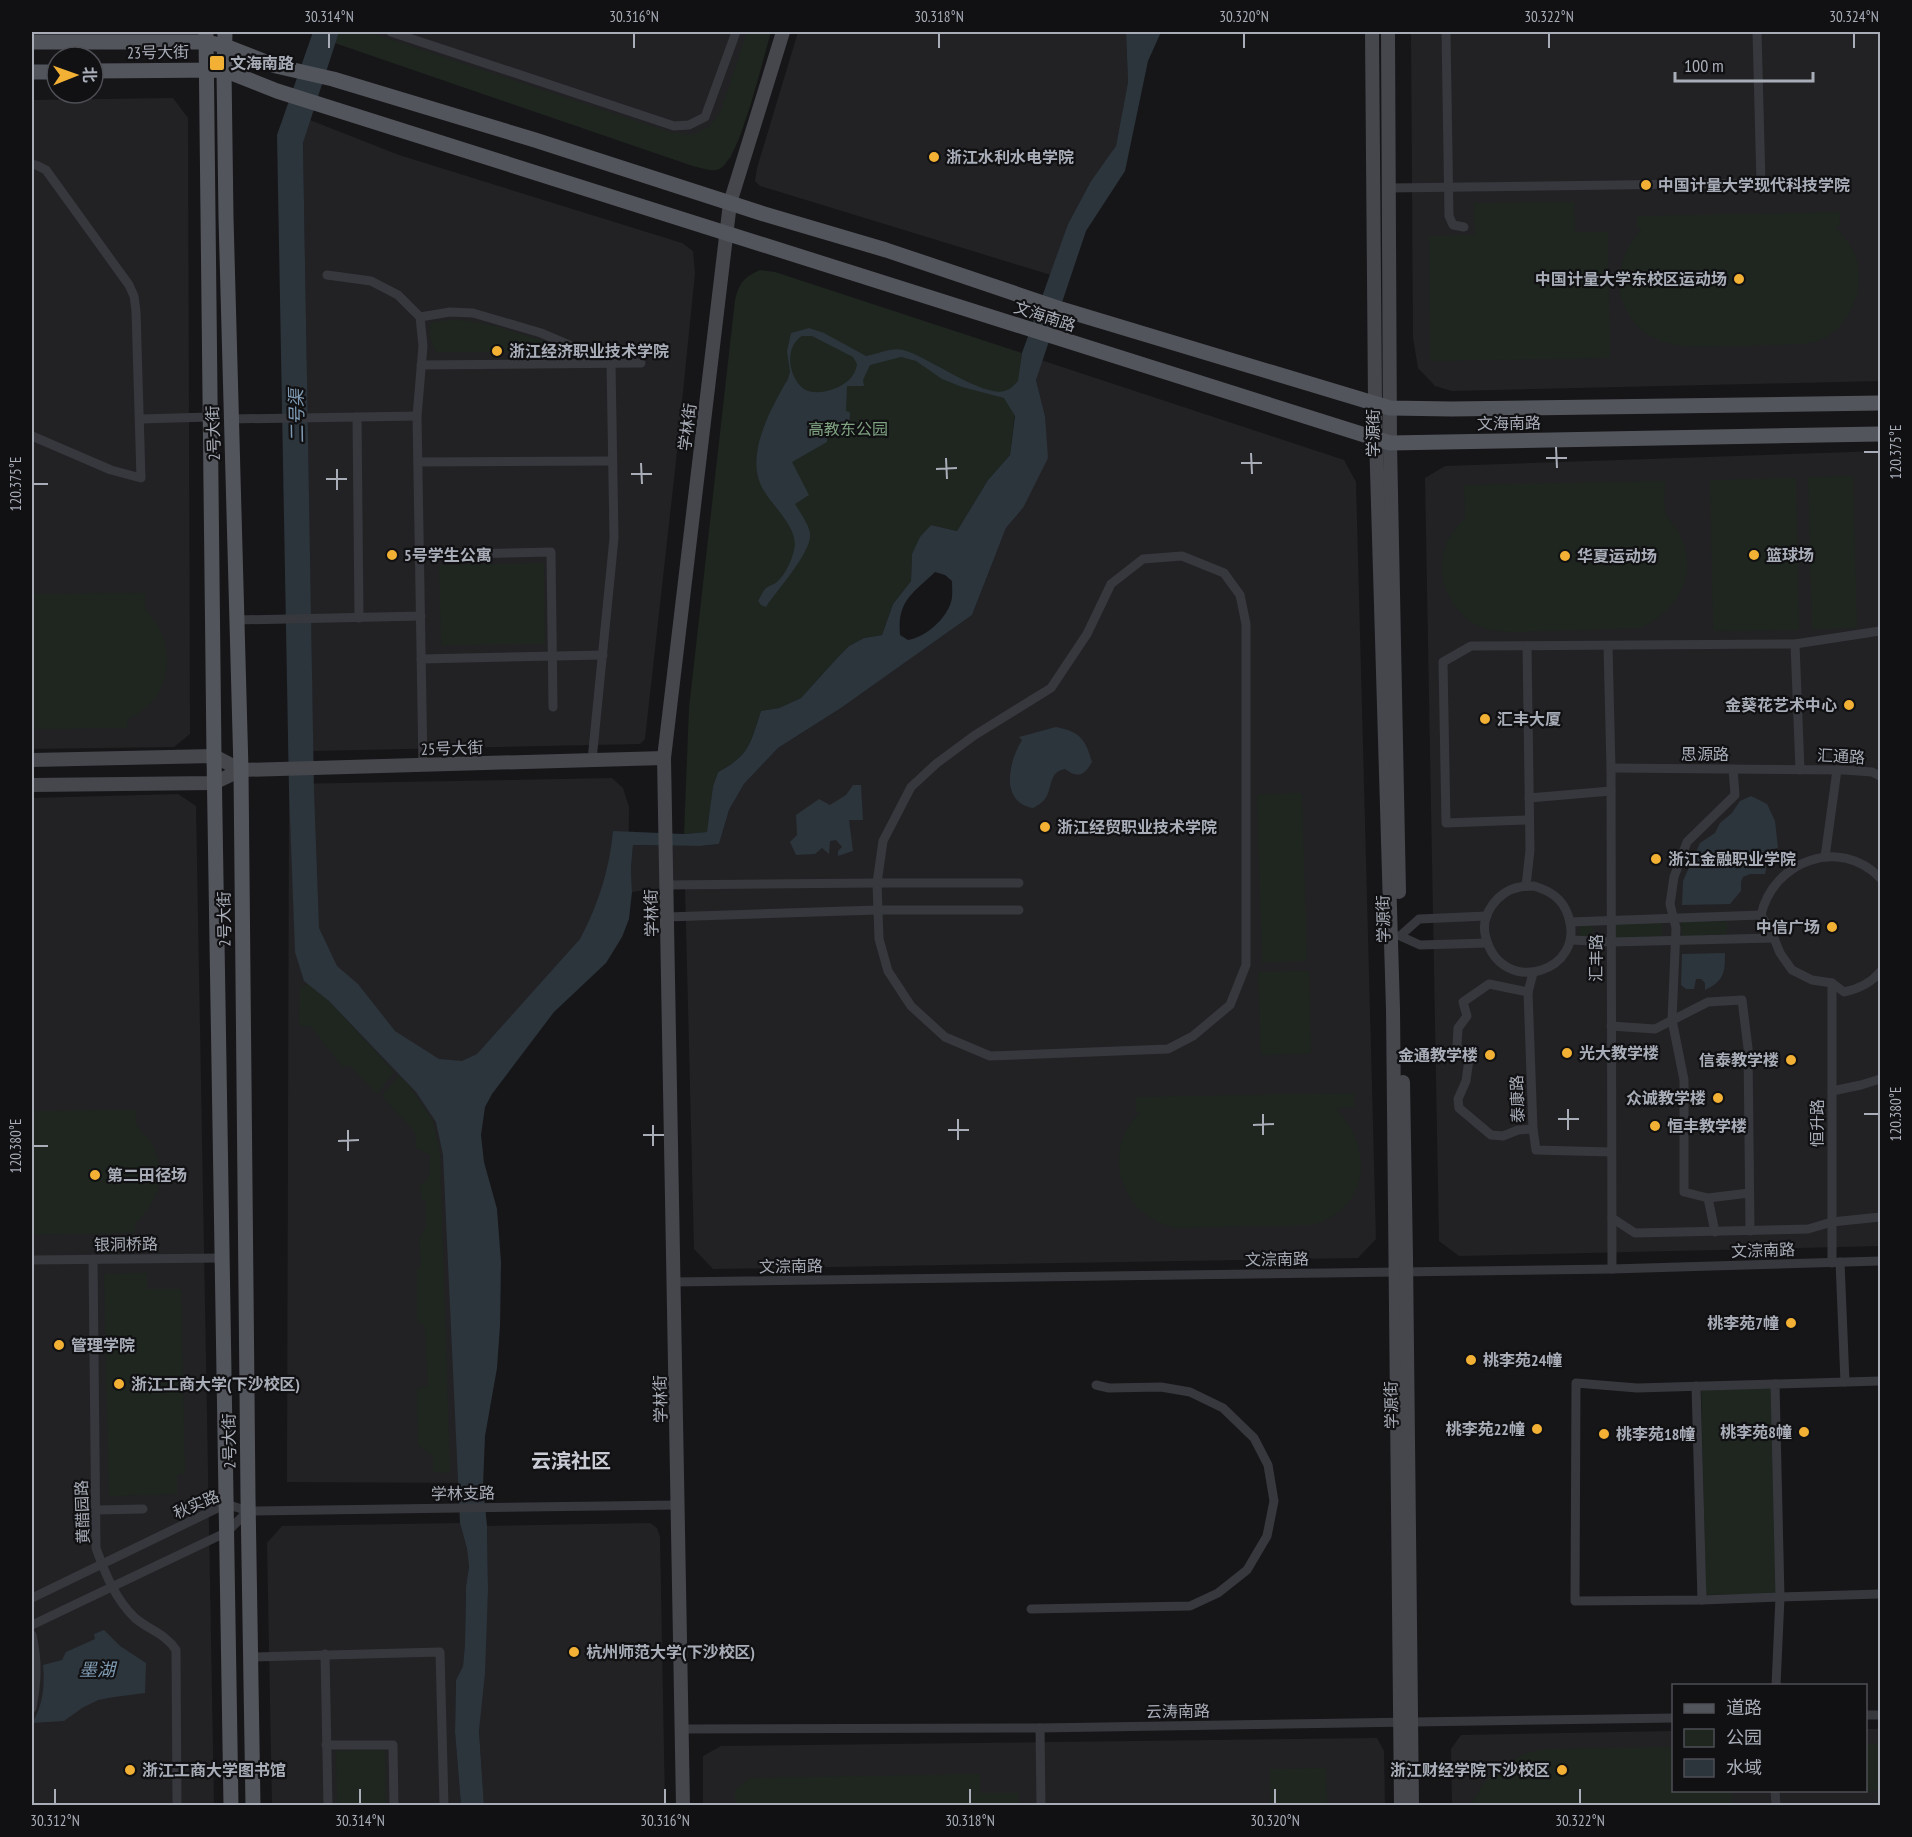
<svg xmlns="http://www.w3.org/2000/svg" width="1912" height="1837" font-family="'PT Sans Narrow','Noto Sans SC',sans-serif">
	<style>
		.built { fill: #222225 }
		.green { fill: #1e261f }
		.water { fill: #2c353c; fill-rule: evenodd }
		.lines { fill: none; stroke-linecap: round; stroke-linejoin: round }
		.street { stroke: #37383d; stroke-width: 9 }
		.secondary { stroke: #45474d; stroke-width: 14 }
		.primary { stroke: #53555c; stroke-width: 15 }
		.ticks { fill: none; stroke: #a8adb8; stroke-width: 2 }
		.poi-dot { fill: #f2b134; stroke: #111113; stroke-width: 2 }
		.labels { text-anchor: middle; stroke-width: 4.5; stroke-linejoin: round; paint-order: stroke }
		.street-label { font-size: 16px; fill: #a8adb8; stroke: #111113 }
		.poi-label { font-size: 16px; font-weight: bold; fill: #a8adb8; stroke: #111113; text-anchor: start }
		.park-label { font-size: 16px; fill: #7fa381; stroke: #111113 }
		.water-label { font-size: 18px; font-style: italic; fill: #7f9bb3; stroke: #111113 }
		.quarter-label { font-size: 20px; font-weight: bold; fill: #c9ccd4; stroke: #111113 }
		.neatline { fill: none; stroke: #a8adb8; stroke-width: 2 }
		.ticks-label { font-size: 15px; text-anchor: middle; fill: #a8adb8 }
	</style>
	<rect width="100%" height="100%" fill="#161618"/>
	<!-- built -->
	<g class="built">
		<path d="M339,32H771L740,136L730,158L721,168L712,170L693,166L335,43Z"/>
		<path d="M798,32H1126L1128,82L1116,147L1091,181L1068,224L1051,275L760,186L755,181L757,168Z"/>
		<path d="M1411,32H1880V381L1452,391L1435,386L1418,368L1413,338Z"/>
		<path d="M173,98L188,118L190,734L174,747L32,749V100Z"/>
		<path d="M310,120L399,155L682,243L693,251L695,273L676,461L645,739L640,744L313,751L303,143Z"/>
		<path d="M1041,360L1344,460L1356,482L1376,1239L1358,1258L713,1269L694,1249L685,885L632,892L631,868L633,845L700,846L719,844L729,810L744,784L778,748L841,708L972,615L1006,528L1023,508L1045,416L1036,380Z"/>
		<path d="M1880,451V1246L1459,1256L1439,1241L1425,478L1445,466Z"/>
		<path d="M612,778L623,788L629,807L628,894L477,1072V1483L287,1482L289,784Z"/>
		<path d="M178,794L196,806L214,1805H32V798Z"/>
		<path d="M460,1523L467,1549L469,1567L466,1586L465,1644L463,1666L456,1680L455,1732L461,1805H272L267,1543L282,1526Z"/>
		<path d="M650,1523L657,1528L660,1537L665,1805L484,1806L479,1731L488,1590L487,1526Z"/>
		<path d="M1866,1729H1880V1805H1452L1451,1749L1461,1735L1673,1731L1674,1790H1866Z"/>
		<path d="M1377,1738L1384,1751L1385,1805H703V1756L721,1746Z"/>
	</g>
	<!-- green -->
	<g class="green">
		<path d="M339,32H368L670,132L692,135L709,127L721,111L747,32H771C763,58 741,155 721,168C713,173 702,168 693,166L335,43Z"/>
		<path d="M1574,202L1575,232H1608L1610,358L1430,361L1429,236L1475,235L1474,203Z"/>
		<path d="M1839,212L1840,225L1835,227C1844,236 1852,246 1856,258C1866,289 1850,328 1820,340C1814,343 1807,343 1801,344C1780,345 1758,345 1736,346C1696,347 1646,353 1626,309C1623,302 1620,296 1620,287C1619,265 1626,245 1642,229L1637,228V216Z"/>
		<path d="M760,270L775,272L1022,353L1010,455L988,480L957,531L931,525L912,554L911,581L893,604L882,635L864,638L849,646L838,657L801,698L779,708L761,711C750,744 750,755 718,772L713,786L708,832L684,834L689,708L735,300C740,282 743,278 760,270Z"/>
		<path d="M458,320L492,325L550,343V352H437C431,343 428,335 431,323L439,321Z"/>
		<path d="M1853,476L1857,628L1812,629L1808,477Z"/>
		<path d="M1796,478L1799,630L1713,631L1710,480Z"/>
		<path d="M1665,481C1665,490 1663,505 1666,514C1668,520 1676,526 1679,533C1700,574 1678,611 1640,628C1609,629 1578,630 1547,631C1525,631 1499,635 1479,626C1462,619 1446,598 1443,580C1439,554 1446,536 1465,518L1464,485Z"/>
		<path d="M544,563L545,644L441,645L439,565Z"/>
		<path d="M145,593C145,597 144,602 145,607C147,615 157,622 160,630C176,665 164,703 128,719L127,728L32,729V594Z"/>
		<path d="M1302,793L1307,961L1262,962L1257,795Z"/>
		<path d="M1727,921V936L1682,937L1681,922Z"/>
		<path d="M1662,922V938L1616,939L1615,923Z"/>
		<circle cx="1586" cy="931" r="7"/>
		<path d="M1309,971L1311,1053L1261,1055L1258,972Z"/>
		<path d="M309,984L329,1001L394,1072L377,1094L349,1065L342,1066L312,1028L299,1025L300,987Z"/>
		<path d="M399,1075L411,1088L433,1121L440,1155L450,1473L433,1472V1456L418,1445L417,1388L428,1386L425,1326L417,1321V1270L421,1265L419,1239L426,1227V1202L421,1199L420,1187L429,1177L430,1155L416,1148L415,1132L382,1096Z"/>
		<path d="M1354,1093V1107L1335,1108C1364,1136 1374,1186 1337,1213C1330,1219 1321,1222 1312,1225L1173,1228C1162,1223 1148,1218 1140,1210C1113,1184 1111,1136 1141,1113L1136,1112V1097Z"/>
		<path d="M136,1110C136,1113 135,1120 136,1124C139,1131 147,1136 151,1142C167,1172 160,1202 135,1223V1233L32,1235V1111Z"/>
		<path d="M147,1273V1289H181L185,1474H177V1494L109,1496L104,1274Z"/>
		<path d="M1772,1388L1777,1594L1706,1595L1701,1390Z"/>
		<path d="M1866,1744H1880V1791L1839,1792V1791L1866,1790Z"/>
		<path d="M1673,1747L1674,1790L1732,1791V1805H1471L1482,1785L1494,1773L1523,1754L1545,1749Z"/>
		<path d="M385,1750L386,1805H337L336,1751Z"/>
		<path d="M1326,1768L1327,1805H1271L1270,1769Z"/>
		<path d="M980,1774V1793H1018V1805H735V1790L750,1778Z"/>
	</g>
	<!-- water -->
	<g class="water">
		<path d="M313,32H339L303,143L314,791L319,928L337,966L358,984L395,1031L439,1059L462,1061L477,1054L580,939C598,906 610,867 613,831L684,834L707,832L713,786L718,772C750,755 750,744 761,711L779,708L801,698L838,657L849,646L864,638L882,635L893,604L911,581L912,554L920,537L931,525L957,531L988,480L1010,455L1015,416L1004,398L962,387L942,379L916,361L901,357L870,365L863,380L864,386H847L846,411L850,412L849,436L827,435V442L792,462L809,495L795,504C799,511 810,526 810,534C812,552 776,591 766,607L761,605L758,601C760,598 762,592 765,589C768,586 773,585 777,582C785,575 792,560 794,550C800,526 768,504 760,483C747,451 772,406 788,379L790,372L787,351L791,333L809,328L824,333L866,356C877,354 893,347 903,350C926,355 987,401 1007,390C1011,389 1015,384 1018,381L1022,353L1068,224L1091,181L1116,146L1128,82L1126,32H1161L1148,61L1125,171L1086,231L1036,380L1045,416L1048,458L1023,508L1006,528L972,615L841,708L778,748L744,784L729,810L719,844L700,846L633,845L631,868L632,892L629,919L622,937L606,963L554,1012L492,1094L485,1107L481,1135L484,1162L497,1209L501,1262L500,1326L497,1368L485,1436L483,1486L487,1526L488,1590L485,1673L479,1731L484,1805H461L455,1732L456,1680L463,1666L465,1644L466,1586L469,1567L467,1549L460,1523L443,1155L436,1122L416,1092L329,1001L304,981L295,952L289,792L277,135ZM802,336H812L853,357L857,364C856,370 854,375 849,380C840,389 816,397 804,389C788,377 784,347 802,336ZM935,572L945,575L952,581C952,588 953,596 951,602C946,619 926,637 908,640L900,635C897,601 912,594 935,572Z"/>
		<path d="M1056,727C1080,732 1085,738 1092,762C1085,775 1078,779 1065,769C1048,772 1053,788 1045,799C1042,803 1037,806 1033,808C999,802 1009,761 1022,740L1019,737Z"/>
		<path d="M853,785H861L863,820H849L853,851L838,856V851L842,847L836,840L830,841L829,854L822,848L815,854L796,855L790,842L797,835L796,815L819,799L830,805L846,795Z"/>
		<path d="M1751,796L1767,804L1775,821L1778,848L1767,850L1761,854L1767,864L1765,874H1750L1743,877L1741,882V891L1730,904L1682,905L1683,881L1700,843L1715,833L1720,823L1732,813L1740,801Z"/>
		<path d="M1725,953C1725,973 1724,981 1705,990V983L1701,979H1696L1694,989H1686L1681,985L1682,954Z"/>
		<path d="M104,1630L120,1646L146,1663L145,1693L114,1697L98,1700L82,1708L64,1721L32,1723C43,1706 45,1686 43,1665L62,1660L66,1652L95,1639L94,1634Z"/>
	</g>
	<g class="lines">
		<!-- street -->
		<g class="street">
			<path d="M391,32L674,126L689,125L705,117L736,32"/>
			<path d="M1446,32L1449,216L1453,225L1464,227"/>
			<path d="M32,164L36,165L46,170L129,285L134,296L136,311L141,478L111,470L32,436"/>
			<path d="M1389,188L1761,183L1757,32"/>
			<path d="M327,275L371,281L398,295L420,317L423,346L417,416L423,765"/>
			<path d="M420,317L450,312L473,313L541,333L611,363L614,538L592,760"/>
			<path d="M421,365L641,363"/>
			<path d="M357,417L359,618"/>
			<path d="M140,419L210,417"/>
			<path d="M231,419L417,416"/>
			<path d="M418,462L612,461"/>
			<path d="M420,555L551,552L553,707"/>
			<path d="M1182,556L1224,573L1240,595L1246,624V965L1230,1005L1193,1036L1168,1049L990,1056L945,1037L911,1006L888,971L879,939L877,883L883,841L911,787L937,763L975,735L1051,688L1087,634L1111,584L1143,559Z"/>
			<path d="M237,620L421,616"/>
			<path d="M1795,644L1800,770"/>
			<path d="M1608,646L1611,768L1612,1269"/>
			<path d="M421,659L603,655"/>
			<path d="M1611,768L1844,770L1872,772L1880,776"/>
			<path d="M1529,798L1611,791"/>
			<path d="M1529,820L1446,823L1443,662L1471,646L1795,644L1880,631"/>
			<path d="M1825,857L1837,770"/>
			<path d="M1880,878C1840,836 1773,861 1761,915L1772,933L1780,953L1792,970L1812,980L1832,983L1844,992C1858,989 1871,983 1880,972"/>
			<path d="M667,885L877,883H1019"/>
			<path d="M1526,886L1530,850L1527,646"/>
			<path d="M1534,886C1550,891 1562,898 1568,915C1588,972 1502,998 1486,938C1479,915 1498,891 1520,887C1525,886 1530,886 1534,886Z"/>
			<path d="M1487,916L1419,919L1400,936L1420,945L1487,943"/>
			<path d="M667,917L877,910H1019"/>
			<path d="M1570,922L1761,915"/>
			<path d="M1572,940L1611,942L1774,938"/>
			<path d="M1533,973L1528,992L1533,1129L1536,1150L1611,1152"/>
			<path d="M1528,992L1489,984L1463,1002L1467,1016L1458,1028L1457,1046L1469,1059L1466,1081L1458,1099L1459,1108L1491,1135L1503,1136L1518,1130L1533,1129"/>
			<path d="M1611,1026L1655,1029L1708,1002L1742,1000L1748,1048L1750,1231"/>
			<path d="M1832,1091L1861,1085L1880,1079"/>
			<path d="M1708,1198L1749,1193"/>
			<path d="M1612,1218L1635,1233L1808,1229L1832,1222L1880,1217"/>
			<path d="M1715,1232L1708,1198L1684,1192V1080L1672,1020L1676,928L1670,904L1674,877L1687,842L1735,795L1733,769"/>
			<path d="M93,1259L96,1548C105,1573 115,1599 135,1618C149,1630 166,1634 176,1650L177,1806"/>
			<path d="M32,1260L222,1258"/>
			<path d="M1840,1262L1845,1382"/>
			<path d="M1832,1263V983"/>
			<path d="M674,1282L1612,1269L1880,1261"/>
			<path d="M1880,1381L1775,1384L1780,1597L1880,1594"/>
			<path d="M1775,1384L1637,1388L1576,1383L1575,1601L1702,1600L1780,1597L1776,1686"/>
			<path d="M1696,1386L1702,1600"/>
			<path d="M96,1510L143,1509"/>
			<path d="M32,1598L226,1504L248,1511L678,1505"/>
			<path d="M1031,1609L1190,1606L1218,1593L1247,1570L1267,1536L1274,1501L1268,1465L1254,1438L1223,1408L1190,1392L1161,1387L1109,1388L1096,1385"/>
			<path d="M32,1625L227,1532L248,1511"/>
			<path d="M32,1635C38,1662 37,1681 32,1708"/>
			<path d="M325,1654L328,1806"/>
			<path d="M251,1657L440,1652L444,1806"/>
			<path d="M1866,1715H1880"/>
			<path d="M1040,1728L1041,1806"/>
			<path d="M682,1729L1040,1728L1674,1718"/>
			<path d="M326,1745H393L394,1806"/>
			<path d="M1775,1790L1776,1806"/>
		</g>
		<!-- secondary -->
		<g class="secondary">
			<path d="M1372,32L1375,403L1393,1009L1401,1806"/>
			<path d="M1388,32L1390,443L1399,892"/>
			<path d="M32,760L214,756L241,770"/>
			<path d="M32,785L214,783L241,770L664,758"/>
			<path d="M1403,1082L1406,1257L1412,1806"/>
			<path d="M683,1806L664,758L730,203L783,32"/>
		</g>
		<!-- primary -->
		<g class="primary">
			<path d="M225,32L224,70L226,218L241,770L248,1497L253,1806"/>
			<path d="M206,34L214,756L231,1806"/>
			<path d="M32,42H206L225,46L276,66L333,79L535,140L764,214L886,250L1061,309L1390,408L1452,409L1880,403"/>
			<path d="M93,71L224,70L277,91L1390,443L1880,434"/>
			<path d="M32,72H57"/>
		</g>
	</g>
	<!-- ticks -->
	<path class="ticks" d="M329,33V48M634,33V48M939,33V48M1244,33V48M1549,33V48M1854,33V48M1556,447L1557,468M1864,452H1879M1251,453L1252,474M946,458L947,479M1546,458H1567M641,463L642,484M1241,463H1262M337,469V490M936,469L957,468M631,474H652M326,479H347M33,484H48M1568,1109V1130M1263,1114V1135M1864,1114H1879M958,1119V1140M1558,1119H1579M653,1125V1146M1253,1125L1274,1124M348,1130V1151M948,1130H969M643,1135H664M338,1141L359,1140M33,1146H48M55,1789V1804M360,1789V1804M665,1789V1804M970,1789V1804M1275,1789V1804M1580,1789V1804"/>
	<!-- markers -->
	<g class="poi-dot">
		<rect x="209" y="55" width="16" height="16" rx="3"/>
		<circle cx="934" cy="157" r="6"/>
		<circle cx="1646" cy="185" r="6"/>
		<circle cx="1739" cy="279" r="6"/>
		<circle cx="497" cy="351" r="6"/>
		<circle cx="392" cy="555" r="6"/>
		<circle cx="1754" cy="555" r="6"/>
		<circle cx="1565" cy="556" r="6"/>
		<circle cx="1849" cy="705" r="6"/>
		<circle cx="1485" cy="719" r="6"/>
		<circle cx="1045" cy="827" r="6"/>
		<circle cx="1656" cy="859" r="6"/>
		<circle cx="1832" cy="927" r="6"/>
		<circle cx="1567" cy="1053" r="6"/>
		<circle cx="1490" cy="1055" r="6"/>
		<circle cx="1791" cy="1060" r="6"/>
		<circle cx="1718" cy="1098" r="6"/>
		<circle cx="1655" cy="1126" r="6"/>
		<circle cx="95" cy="1175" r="6"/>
		<circle cx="1791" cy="1323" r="6"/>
		<circle cx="59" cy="1345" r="6"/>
		<circle cx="1471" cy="1360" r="6"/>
		<circle cx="119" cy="1384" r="6"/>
		<circle cx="1537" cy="1429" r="6"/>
		<circle cx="1804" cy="1432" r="6"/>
		<circle cx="1604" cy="1434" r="6"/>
		<circle cx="574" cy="1652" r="6"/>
		<circle cx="130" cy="1770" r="6"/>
		<circle cx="1562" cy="1770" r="6"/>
	</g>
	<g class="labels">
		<!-- street labels -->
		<g class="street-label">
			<text transform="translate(158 52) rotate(-1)" y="6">23号大街</text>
			<text transform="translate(1045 316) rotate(18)" y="6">文海南路</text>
			<text transform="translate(1509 423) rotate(-1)" y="6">文海南路</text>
			<text transform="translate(687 427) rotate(-83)" y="6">学林街</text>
			<text transform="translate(213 433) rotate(-92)" y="6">2号大街</text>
			<text transform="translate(1373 433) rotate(-90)" y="6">学源街</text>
			<text transform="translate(452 748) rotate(-2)" y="6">25号大街</text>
			<text x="1705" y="760">思源路</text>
			<text transform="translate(1841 756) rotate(3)" y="6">汇通路</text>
			<text transform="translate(651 913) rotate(-91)" y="6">学林街</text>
			<text transform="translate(224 919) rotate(-91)" y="6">2号大街</text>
			<text transform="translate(1383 919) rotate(-91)" y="6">学源街</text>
			<text transform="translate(1596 958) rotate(-90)" y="6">汇丰路</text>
			<text transform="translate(1517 1099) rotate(-92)" y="6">泰康路</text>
			<text transform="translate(1817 1123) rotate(-90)" y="6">恒升路</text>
			<text transform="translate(126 1244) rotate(-1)" y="6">银洞桥路</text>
			<text transform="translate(1763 1250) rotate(-2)" y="6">文淙南路</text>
			<text transform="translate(1277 1259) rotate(-1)" y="6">文淙南路</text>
			<text transform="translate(791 1266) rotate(-1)" y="6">文淙南路</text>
			<text transform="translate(660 1399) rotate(-91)" y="6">学林街</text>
			<text transform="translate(1391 1405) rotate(-91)" y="6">学源街</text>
			<text transform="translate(229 1441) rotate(-91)" y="6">2号大街</text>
			<text transform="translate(463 1493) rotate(-1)" y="6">学林支路</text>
			<text transform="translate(196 1504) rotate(-23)" y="6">秋实路</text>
			<text transform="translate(82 1512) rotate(-92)" y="6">黄醋园路</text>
			<text transform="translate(1178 1711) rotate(-1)" y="6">云涛南路</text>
		</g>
		<!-- poi labels -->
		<g class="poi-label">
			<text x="230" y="69">文海南路</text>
			<text x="946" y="163">浙江水利水电学院</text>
			<text x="1658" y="191">中国计量大学现代科技学院</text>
			<text x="1727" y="285" text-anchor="end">中国计量大学东校区运动场</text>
			<text x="509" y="357">浙江经济职业技术学院</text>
			<text x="404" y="561">5号学生公寓</text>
			<text x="1766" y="561">篮球场</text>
			<text x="1577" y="562">华夏运动场</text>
			<text x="1837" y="711" text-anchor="end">金葵花艺术中心</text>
			<text x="1497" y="725">汇丰大厦</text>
			<text x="1057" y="833">浙江经贸职业技术学院</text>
			<text x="1668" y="865">浙江金融职业学院</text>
			<text x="1820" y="933" text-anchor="end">中信广场</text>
			<text x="1579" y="1059">光大教学楼</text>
			<text x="1478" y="1061" text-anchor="end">金通教学楼</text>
			<text x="1779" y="1066" text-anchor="end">信泰教学楼</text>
			<text x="1706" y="1104" text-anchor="end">众诚教学楼</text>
			<text x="1667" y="1132">恒丰教学楼</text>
			<text x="107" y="1181">第二田径场</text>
			<text x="1779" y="1329" text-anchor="end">桃李苑7幢</text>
			<text x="71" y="1351">管理学院</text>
			<text x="1483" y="1366">桃李苑24幢</text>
			<text x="131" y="1390">浙江工商大学(下沙校区)</text>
			<text x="1525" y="1435" text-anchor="end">桃李苑22幢</text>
			<text x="1792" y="1438" text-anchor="end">桃李苑8幢</text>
			<text x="1616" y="1440">桃李苑18幢</text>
			<text x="586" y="1658">杭州师范大学(下沙校区)</text>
			<text x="142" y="1776">浙江工商大学图书馆</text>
			<text x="1550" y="1776" text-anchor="end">浙江财经学院下沙校区</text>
		</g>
		<!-- park labels -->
		<g class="park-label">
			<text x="848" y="435">高教东公园</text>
		</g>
		<!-- water labels -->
		<g class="water-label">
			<text transform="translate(297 416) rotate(-91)" y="6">二号渠</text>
			<text x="97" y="1676">墨湖</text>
		</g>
		<!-- quarter labels -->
		<g class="quarter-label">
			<text x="571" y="1468">云滨社区</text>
		</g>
	</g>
	<!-- border -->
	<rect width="1912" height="1837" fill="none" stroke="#111113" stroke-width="66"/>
	<!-- legend -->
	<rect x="1672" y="1684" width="195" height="108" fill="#111113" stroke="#4d4f55" stroke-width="1.5"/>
	<rect x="1684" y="1704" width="30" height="9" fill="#53555c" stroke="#4d4f55" stroke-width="1.5"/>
	<text x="1726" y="1714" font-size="18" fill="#a8adb8">道路</text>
	<rect x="1684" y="1729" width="30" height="18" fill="#1e261f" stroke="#4d4f55" stroke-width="1.5"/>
	<text x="1726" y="1744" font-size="18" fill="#a8adb8">公园</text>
	<rect x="1684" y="1759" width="30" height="18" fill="#2c353c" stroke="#4d4f55" stroke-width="1.5"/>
	<text x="1726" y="1774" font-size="18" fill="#a8adb8">水域</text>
	<!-- north arrow -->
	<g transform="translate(75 75) rotate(89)"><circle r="28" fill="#111113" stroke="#4d4f55" stroke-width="1.5"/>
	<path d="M0-4.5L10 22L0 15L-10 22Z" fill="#f2b134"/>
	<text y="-9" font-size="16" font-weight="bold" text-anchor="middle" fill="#a8adb8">北</text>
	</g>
	<!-- scale -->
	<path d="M1675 72v9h138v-9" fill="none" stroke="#a8adb8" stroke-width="3"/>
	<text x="1684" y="72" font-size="18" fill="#a8adb8" stroke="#111113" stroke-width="4.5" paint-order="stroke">100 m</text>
	<rect x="33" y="33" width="1846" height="1771" class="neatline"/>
	<g class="ticks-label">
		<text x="329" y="22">30.314°N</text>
		<text x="634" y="22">30.316°N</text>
		<text x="939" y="22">30.318°N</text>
		<text x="1244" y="22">30.320°N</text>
		<text x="1549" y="22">30.322°N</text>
		<text x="1854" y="22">30.324°N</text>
		<text transform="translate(1896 452) rotate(-90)" y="5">120.375°E</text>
		<text transform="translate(16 484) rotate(-90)" y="5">120.375°E</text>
		<text transform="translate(1896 1114) rotate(-90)" y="5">120.380°E</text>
		<text transform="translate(16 1146) rotate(-90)" y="5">120.380°E</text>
		<text x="55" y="1826">30.312°N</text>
		<text x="360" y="1826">30.314°N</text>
		<text x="665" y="1826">30.316°N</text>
		<text x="970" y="1826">30.318°N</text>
		<text x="1275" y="1826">30.320°N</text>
		<text x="1580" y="1826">30.322°N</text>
	</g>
</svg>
